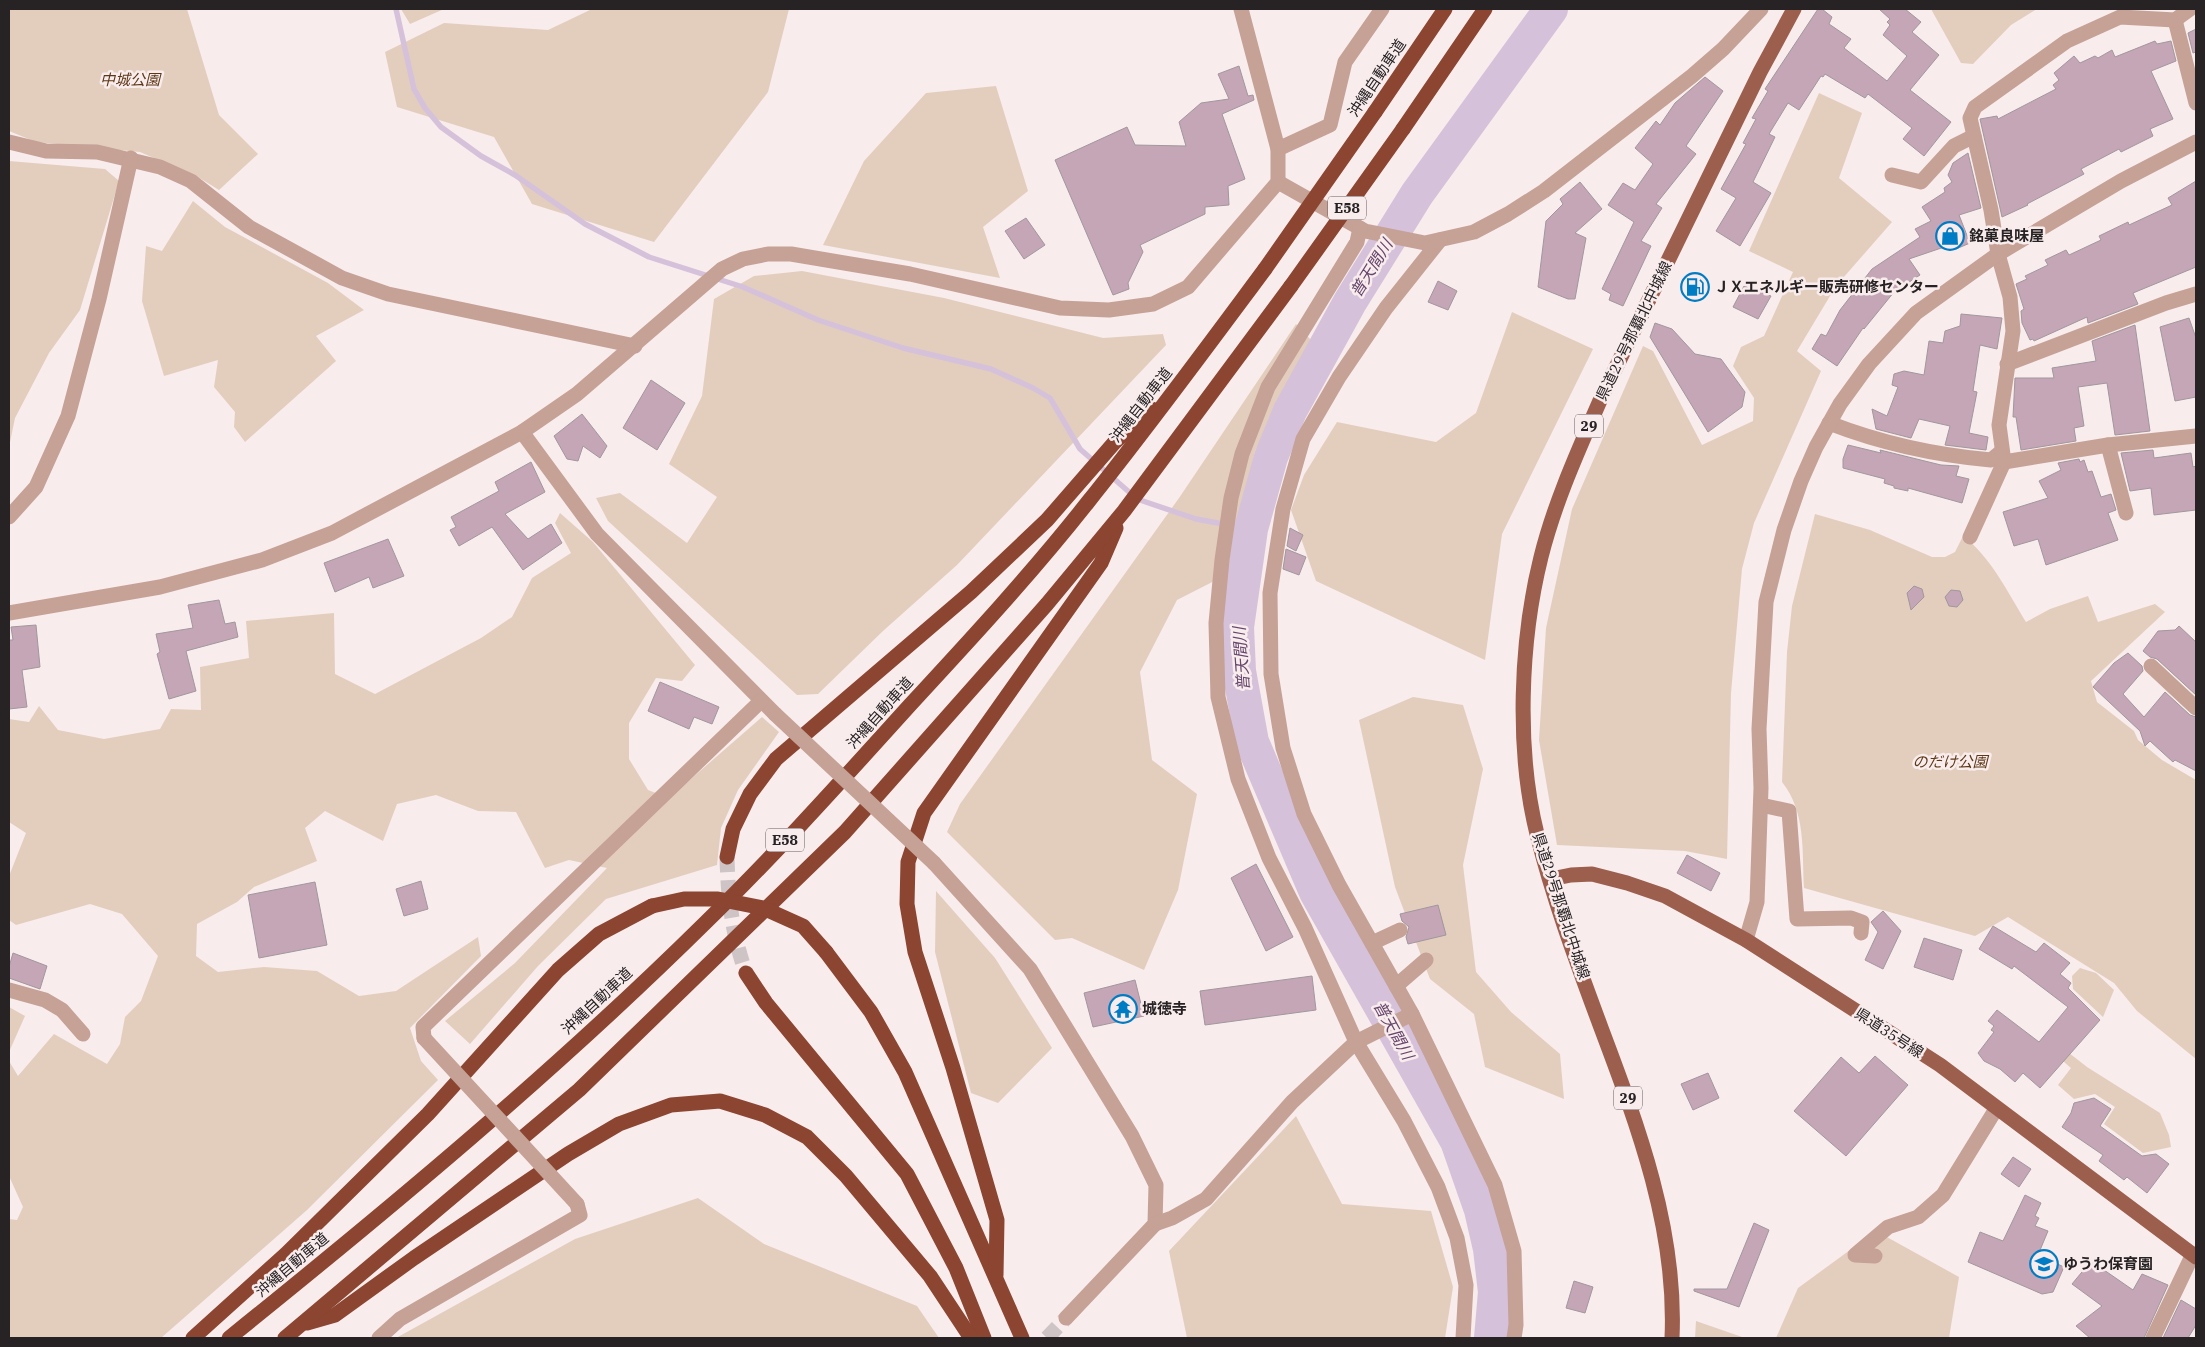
<svg xmlns="http://www.w3.org/2000/svg" width="2205" height="1347" font-family="'IBM Plex Serif','Noto Sans JP',serif">
	<style>
		.green { fill: #e3cebe }
		.lines { fill: none; stroke-linecap: round; stroke-linejoin: round }
		.stream { stroke: #d6c1da; stroke-width: 5.5 }
		.river { stroke: #d6c1da; stroke-width: 34 }
		.building { fill: #c5a6b6; stroke: #a1979c }
		.minor-tunnel { stroke: #cec4c5; stroke-width: 15; stroke-dasharray: 15 8; stroke-linecap: butt }
		.highway-tunnel { stroke: #cec4c5; stroke-width: 15; stroke-dasharray: 15 8; stroke-linecap: butt }
		.minor { stroke: #c5a196; stroke-width: 15 }
		.major { stroke: #9c5e4d; stroke-width: 15 }
		.highway { stroke: #8b4531; stroke-width: 15 }
		.minor-bridge { stroke: #c5a196; stroke-width: 15 }
		.highway-bridge { stroke: #8b4531; stroke-width: 15 }
		.labels { text-anchor: middle; stroke-width: 5; stroke-linejoin: round; paint-order: stroke }
		.shield { fill: #f8eced; stroke: #665f60; stroke-width: 1 }
		.shield-label { font-size: 14px; font-weight: bold; fill: #272223 }
		.street-label { font-size: 15px; fill: #272223; stroke: #f8eced }
		.park-label { font-size: 15px; font-style: italic; fill: #5d3815; stroke: #f8eced }
		.poi-label { font-size: 15px; font-weight: bold; fill: #272223; stroke: #f8eced; text-anchor: start }
		.water-label { font-size: 16px; font-style: italic; fill: #66466c; stroke: #f8eced }
	</style>
	<rect width="100%" height="100%" fill="#f8eced"/>
	<!-- green -->
	<g class="green">
		<path d="M9,9H187L219,115L258,154L219,190L198,177L140,152L36,142L9,131Z"/>
		<path d="M401,9H444L410,24Z"/>
		<path d="M592,9H789L768,92L654,242L532,204L494,137L397,107L385,52L444,23L548,30Z"/>
		<path d="M1931,9H2037L2011,25L1973,64L1961,63Z"/>
		<path d="M996,86L1028,191L983,227L1000,278L823,245L864,161L926,93Z"/>
		<path d="M1819,93L1862,113L1839,178L1892,222L1836,286L1797,351L1821,371L1754,523L1742,569L1731,693L1727,859L1685,851L1557,845L1539,740L1546,628L1572,509L1643,346L1653,351L1702,445L1753,421L1754,398L1733,366L1741,347L1764,336L1793,272L1749,251Z"/>
		<path d="M9,161L105,169L119,181L80,310L49,353L15,418L9,447Z"/>
		<path d="M193,201L225,227L328,283L364,310L316,336L336,361L245,442L234,427L235,412L214,387L218,360L164,376L142,301L146,246L162,251Z"/>
		<path d="M802,271L944,298L1103,338L1163,334L1166,345L957,565L883,631L818,694L797,695L608,521L596,498L620,493L687,543L717,497L669,464L702,396L714,299L754,276Z"/>
		<path d="M1512,312L1593,349L1502,534L1485,660L1316,581L1291,510L1304,475L1337,422L1436,442L1476,413Z"/>
		<path d="M1296,324L1312,341L1255,451L1228,574L1177,600L1140,672L1152,760L1197,794L1178,890L1144,970L1072,938L1055,940L947,832L960,804L1179,498Z"/>
		<path d="M560,513L593,542L695,665L682,681L656,678L629,723V759L648,790L669,798L762,717L779,732L738,790L721,828L717,865L606,899L538,966L470,1044L445,1021L515,963L607,868L569,860L545,868L516,812L478,811L436,795L397,804L383,841L325,811L305,828L317,861L254,887L237,902L197,924L196,956L218,972L264,967L317,971L359,996L396,991L478,937L481,956L410,1028L421,1061L438,1080L307,1210L161,1338H9V1219L17,1220L23,1207L9,1176V1061L18,1076L54,1034L107,1064L120,1044L125,1017L141,1001L158,956L122,914L90,904L16,925L9,920V876L26,833L9,822V719L29,722L39,706L58,730L104,739L160,729L171,709L201,710L200,667L249,658L246,621L334,613L335,674L375,694L481,638L512,617L532,578L571,553L555,523Z"/>
		<path d="M1815,514L1870,530L1932,557H1945L1955,552L1963,536C1991,557 2008,593 2026,622L2050,609L2088,596L2098,622L2155,604L2165,612L2091,681L2097,702L2134,731L2138,740L2162,760L2196,780V1059L2137,1011L2114,983L2008,917L1975,936L1804,888C1802,850 1806,812 1782,782L1787,652L1792,606Z"/>
		<path d="M1413,697L1463,705L1483,769L1463,865L1476,972L1511,1012L1560,1054L1564,1099L1485,1067L1474,1014L1430,979L1395,887L1359,720Z"/>
		<path d="M936,891L995,958L1052,1048L998,1103L971,1093L935,952Z"/>
		<path d="M2080,968L2096,973L2114,990L2103,1017L2073,989L2072,976Z"/>
		<path d="M9,1007L25,1016L9,1052Z"/>
		<path d="M2046,1035L2087,1067L2160,1113L2169,1135L2171,1147L2143,1153L2104,1124L2115,1107L2095,1094L2074,1099L2058,1085L2071,1068L2042,1043Z"/>
		<path d="M1296,1116L1342,1204L1431,1211L1453,1287L1445,1338H1187L1169,1251Z"/>
		<path d="M698,1198L764,1244L917,1306L939,1338H396L575,1239Z"/>
		<path d="M1876,1231L1959,1277L1949,1338H1776L1798,1288Z"/>
		<path d="M1696,1321L1745,1338H1695Z"/>
	</g>
	<g class="lines">
		<!-- stream -->
		<path class="stream" d="M396,9L414,89L425,108L441,127L481,156L515,175L585,224L649,257L743,287L818,320L903,348L991,369L1033,388L1050,398L1080,449L1137,499L1196,519L1251,529"/>
		<!-- river -->
		<path class="river" d="M1491,1338L1495,1292L1490,1249L1481,1210L1457,1141L1316,892L1252,742L1239,671L1237,627L1251,529L1271,457L1290,411L1350,302L1417,194L1551,9"/>
	</g>
	<!-- building -->
	<g class="building">
		<path d="M1818,9H1822L1832,17L1829,24L1851,39L1844,48L1887,81L1907,56L1883,35L1890,25L1887,22L1890,19L1879,9H1905L1921,22L1912,32L1939,55L1910,90L1951,122L1924,156L1903,139L1912,128L1868,94L1865,98L1825,74L1823,77L1821,76L1799,110L1788,103L1769,134L1775,137L1753,182L1771,193L1740,246L1716,231L1736,198L1721,189L1746,144L1743,143L1756,119L1752,118L1768,91L1765,89Z"/>
		<path d="M2196,29V52L2193,53L2188,33Z"/>
		<path d="M2155,41L2157,44L2171,41L2176,61L2151,71L2173,119L2150,129L2153,136L2121,152L2119,149L2081,169L2084,174L2027,204L2028,205L2002,217L1980,119L1997,116L1998,119L2056,89L2053,85L2059,80L2054,73L2074,56L2080,63L2095,56L2098,58L2112,50L2115,57Z"/>
		<path d="M1239,66L1248,96L1253,95L1254,100L1222,114L1245,179L1228,186L1229,205L1205,207V214L1140,245L1143,252L1128,283L1129,289L1113,295L1055,160L1127,127L1135,145L1186,146L1179,122L1201,103L1229,99L1218,74Z"/>
		<path d="M1705,77L1723,91L1686,146L1696,154L1656,204L1662,208L1641,241L1651,246L1623,306L1609,300L1611,294L1602,289L1634,222L1608,205L1623,183L1635,190L1653,164L1635,148L1656,121L1660,125L1675,103Z"/>
		<path d="M1968,153L1981,208L1959,215L1970,243L1956,249L1953,244L1909,259L1920,275L1894,292L1864,329L1863,328L1837,366L1812,349L1821,334L1826,336L1840,310L1872,269L1920,237L1915,229L1931,221L1922,207L1945,192L1944,188L1952,182L1948,175L1953,163Z"/>
		<path d="M2196,181V267L2133,293L2138,304L2088,323L2087,317L2034,341L2033,339L2030,340L2022,323L2021,311L2024,309L2016,284L2027,279L2025,276L2048,265L2045,260L2066,250L2069,255L2101,240L2099,236L2128,222L2129,225L2172,205L2168,198Z"/>
		<path d="M1580,182L1602,209L1575,233L1586,238L1575,299H1568L1538,287L1546,221L1563,204L1560,199Z"/>
		<path d="M1026,218L1045,245L1024,259L1005,231Z"/>
		<path d="M1438,281L1457,291L1448,310L1428,302Z"/>
		<path d="M1744,286L1771,296L1758,319L1733,307Z"/>
		<path d="M1961,314L2002,318L1997,349L1980,345L1973,391L1977,392L1969,433L1988,437L1986,450L1945,445L1950,426L1919,419L1911,438L1876,429L1872,409L1887,416L1898,387L1892,385L1894,374L1904,371L1924,375L1929,341L1943,343L1945,331L1960,326Z"/>
		<path d="M2189,318L2196,338V397L2175,401L2160,327Z"/>
		<path d="M1655,323L1672,329L1695,354L1721,359L1745,392L1742,407L1708,432L1650,337Z"/>
		<path d="M2135,325L2150,431L2115,435L2107,383L2078,387L2084,426L2074,428L2076,441L2021,450L2016,417H2013L2015,378H2054L2052,368L2096,361L2092,341Z"/>
		<path d="M651,380L685,403L657,450L623,428Z"/>
		<path d="M582,414L607,446L600,458L583,446L578,461L567,459L554,436Z"/>
		<path d="M1848,445L1881,453L1880,450L1941,465L1959,466L1956,476L1969,479L1962,503L1908,488V491L1894,488V486L1884,483L1885,479L1843,468V459Z"/>
		<path d="M2153,450L2154,458L2191,453L2193,467L2196,466V510L2154,515L2151,488L2130,491L2121,453Z"/>
		<path d="M2079,459L2080,462L2084,460L2088,472L2092,471L2101,497L2111,494L2116,510L2108,513L2118,540L2046,565L2038,539L2014,546L2003,512L2048,498L2039,481L2061,470L2058,463Z"/>
		<path d="M531,462L545,492L505,514L528,539L551,524L562,543L523,570L492,527L459,546L450,530L456,527L451,517L499,491L495,482Z"/>
		<path d="M1290,528L1303,535L1296,551L1287,546Z"/>
		<path d="M388,539L404,576L373,588L369,577L335,592L324,563Z"/>
		<path d="M1286,549L1306,557L1299,575L1283,569Z"/>
		<path d="M1914,586L1922,589L1924,597L1911,610L1907,593Z"/>
		<path d="M1951,590L1960,591L1963,600L1957,607L1949,606L1945,597Z"/>
		<path d="M219,600L225,624L235,622L238,637L186,651L196,691L169,699L157,654L160,652L156,634L193,628L188,605Z"/>
		<path d="M36,625L40,667L22,670L27,707L9,709V640H13L11,627Z"/>
		<path d="M2179,626L2196,642V695L2157,659L2150,657L2143,651L2158,631L2175,630Z"/>
		<path d="M2128,653L2142,666L2143,671L2123,694L2144,717L2165,692L2190,715L2196,717V771L2175,760L2173,762L2150,741L2145,746L2140,731L2093,687L2114,663Z"/>
		<path d="M660,682L719,707L712,724L694,717L689,729L648,711Z"/>
		<path d="M1687,855L1720,873L1711,891L1677,873Z"/>
		<path d="M1256,864L1293,937L1266,951L1231,878Z"/>
		<path d="M421,881L428,909L404,916L396,889Z"/>
		<path d="M315,882L327,945L259,958L248,895Z"/>
		<path d="M1438,905L1446,935L1408,944L1406,937L1409,927L1402,921L1400,914Z"/>
		<path d="M1883,911L1901,931L1883,969L1865,960L1878,932L1871,922Z"/>
		<path d="M1993,926L2036,952L2044,943L2070,963L2060,974L2071,983L2068,988L2100,1020L2040,1088L2023,1073L2015,1082L2000,1069L1984,1061L1978,1053L1994,1032L1991,1030L1994,1026L1988,1021L1997,1010L2039,1042L2068,1007L2014,966L2012,969L1979,949Z"/>
		<path d="M1924,938L1962,950L1953,980L1914,967Z"/>
		<path d="M13,953L47,966L40,989L9,978V967Z"/>
		<path d="M1312,976L1316,1010L1205,1025L1200,991Z"/>
		<path d="M1135,980L1144,1016L1093,1027L1084,993Z"/>
		<path d="M1875,1056L1908,1085L1846,1156L1794,1111L1841,1057L1859,1073Z"/>
		<path d="M1708,1073L1719,1098L1693,1110L1681,1084Z"/>
		<path d="M2094,1098L2111,1109L2100,1126L2142,1156L2156,1154L2169,1164L2147,1193L2127,1177L2124,1180L2099,1161L2103,1155L2062,1127L2071,1113L2074,1103Z"/>
		<path d="M2013,1157L2031,1169L2019,1187L2001,1174Z"/>
		<path d="M2025,1195L2041,1203L2035,1216L2039,1218L2035,1226L2048,1231L2038,1255L2064,1267L2053,1292L2042,1294L1968,1262L1980,1232L2003,1241Z"/>
		<path d="M1754,1223L1769,1230L1739,1307L1694,1291V1289H1727Z"/>
		<path d="M2091,1261L2133,1290L2142,1274L2168,1285L2144,1338H2090L2076,1326L2102,1306L2072,1284Z"/>
		<path d="M1574,1281L1593,1287L1585,1313L1566,1308Z"/>
		<path d="M2181,1300L2196,1309V1325L2188,1338H2163Z"/>
	</g>
	<g class="lines">
		<!-- minor-tunnel -->
		<path class="minor-tunnel" d="M1047,1338L1066,1318"/>
		<!-- highway-tunnel -->
		<path class="highway-tunnel" d="M727,857C728,898 732,934 746,973"/>
		<!-- minor -->
		<g class="minor">
			<path d="M2175,20L2196,103"/>
			<path d="M9,142L46,151L97,152L160,167L191,181L249,227L342,278L388,294L635,346"/>
			<path d="M1278,149L1330,125L1345,62L1382,9"/>
			<path d="M1892,175L1921,182L1954,146L1974,136"/>
			<path d="M1278,182L1365,231L1425,243L1474,232L1508,214L1544,191L1692,76L1723,49L1761,9"/>
			<path d="M1360,228L1357,242L1268,387L1242,454L1231,498L1222,560L1216,623L1218,697L1238,779L1269,858L1305,928L1356,1042L1404,1121L1438,1187L1457,1238L1466,1285L1463,1338"/>
			<path d="M1440,240L1386,308L1339,377L1303,439L1283,509L1270,593L1271,674L1283,748L1304,814L1339,885L1412,1014L1495,1185L1514,1251L1516,1325L1514,1338"/>
			<path d="M2007,364L2166,303L2196,294"/>
			<path d="M1829,423C1883,444 1934,455 1991,460L2002,451"/>
			<path d="M522,432L597,534L775,714"/>
			<path d="M2108,445L2126,513"/>
			<path d="M2004,462L2108,445L2196,436"/>
			<path d="M9,517L36,487L68,416L99,299L131,158"/>
			<path d="M1970,537L2004,462L1999,425L2013,331L2010,297L1998,254L1991,210L1970,118L1975,107L2067,41L2120,17L2175,20L2190,9"/>
			<path d="M9,613L160,587L262,560L332,533L522,432L577,394L722,269L743,259L768,254H791L910,274L1060,308L1109,310L1153,304L1188,287L1278,182V149L1241,9"/>
			<path d="M2151,666L2196,708"/>
			<path d="M1761,805L1789,811L1797,919L1851,918L1862,922L1861,933"/>
			<path d="M934,863L1030,969L1132,1136L1156,1185L1155,1224L1066,1318"/>
			<path d="M1746,940L1757,902L1761,788L1759,729L1766,602L1784,530L1801,481L1816,447L1840,404L1869,364L1916,313L1998,254L2121,181L2196,142"/>
			<path d="M1372,943L1400,930"/>
			<path d="M1396,986L1426,960"/>
			<path d="M9,990L45,1000L62,1010L83,1034"/>
			<path d="M424,1038L423,1027L761,701"/>
			<path d="M1155,1224L1172,1218L1206,1199L1292,1102L1356,1042L1412,1014"/>
			<path d="M1875,1256L1855,1255L1888,1227L1918,1217L1943,1195L1996,1109"/>
			<path d="M379,1338L400,1319L580,1215L577,1204"/>
			<path d="M2153,1338L2193,1254"/>
		</g>
		<!-- major -->
		<g class="major">
			<path d="M1551,879L1571,875L1592,874L1627,883L1665,896L1746,940L1940,1065L2196,1257"/>
			<path d="M1672,1338C1677,1229 1638,1126 1600,1025C1577,963 1553,899 1537,834C1516,750 1520,641 1541,557C1555,501 1579,449 1602,396L1760,72L1794,9"/>
		</g>
		<!-- highway -->
		<g class="highway">
			<path d="M1375,112L1445,9"/>
			<path d="M1403,129L1485,9"/>
			<path d="M727,857L733,829L750,794L776,759L971,592L1047,520L1114,443L1152,409"/>
			<path d="M826,952L871,1012L905,1072L1022,1338"/>
			<path d="M746,973L766,1003L907,1174L956,1268L984,1338"/>
			<path d="M996,1275L997,1220L953,1068L915,952L907,904L908,862L924,813L1101,563L1116,528"/>
			<path d="M307,1323L335,1315L414,1258L568,1154L619,1124L671,1105L720,1101L765,1115L807,1137L846,1176L930,1276L971,1338"/>
			<path d="M193,1338L286,1254L428,1114L558,970L599,934L652,906"/>
			<path d="M229,1338C392,1207 555,1071 704,924C776,854 843,779 910,705C971,639 1032,573 1088,502C1149,426 1207,347 1265,269"/>
			<path d="M285,1338L579,1090L845,832L1047,604L1124,511L1291,286"/>
		</g>
		<!-- minor-bridge -->
		<g class="minor-bridge">
			<path d="M775,714L934,863"/>
			<path d="M424,1038L577,1204"/>
		</g>
		<!-- highway-bridge -->
		<g class="highway-bridge">
			<path d="M1265,269L1375,112"/>
			<path d="M1291,286L1403,129"/>
			<path d="M652,906L684,899H718L763,908L803,926L826,952"/>
		</g>
	</g>
	<!-- icons -->
	<defs>
		<symbol id="shop-ring" viewBox="-11 -11 22 22"><circle r="9.5" fill="#f8eced" stroke="#007cc5" stroke-width="1.5"/><path d="M-5-2.5h2.3a2.7 3.5 0 0 1 5.4 0H5L5.5 6h-11ZM-1.5-2.5h3a1.5 2.3 0 0 0-3 0Z" fill="#007cc5"/></symbol>
		<symbol id="fuel-ring" viewBox="-11 -11 22 22"><circle r="9.5" fill="#f8eced" stroke="#007cc5" stroke-width="1.5"/><path d="M-5.5-6h7V0h2V4h1.3V-2.5L3-4.5l.8-.8L6-3V5H2.5V1h-1V6h-7ZM-4.2-4.7v3.2H.2V-4.7Z" fill="#007cc5"/></symbol>
		<symbol id="temple-ring" viewBox="-11 -11 22 22"><circle r="9.5" fill="#f8eced" stroke="#007cc5" stroke-width="1.5"/><path d="M0-6L5-2H3V0L6.5 2.5H4V6H1.5V3h-3V6H-4V2.5H-6.5L-3 0V-2H-5Z" fill="#007cc5"/></symbol>
		<symbol id="school-ring" viewBox="-11 -11 22 22"><circle r="9.5" fill="#f8eced" stroke="#007cc5" stroke-width="1.5"/><path d="M0-5L7-2L0 1L-7-2ZM-4 1L0 2.5L4 1V4Q0 6-4 4Z" fill="#007cc5"/></symbol>
	</defs>
	<g fill-rule="evenodd">
		<use href="#shop-ring" x="1934" y="220" width="32" height="32"/>
		<use href="#fuel-ring" x="1679" y="271" width="32" height="32"/>
		<use href="#temple-ring" x="1107" y="993" width="32" height="32"/>
		<use href="#school-ring" x="2028" y="1248" width="32" height="32"/>
	</g>
	<g class="labels">
		<!-- shield labels -->
		<g class="shield">
			<rect x="1328" y="196.5" width="38" height="23" rx="4"/>
			<rect x="1575" y="414.5" width="28" height="23" rx="4"/>
			<rect x="766" y="828.5" width="38" height="23" rx="4"/>
			<rect x="1614" y="1086.5" width="28" height="23" rx="4"/>
		</g>
		<g class="shield-label">
			<text x="1347" y="213">E58</text>
			<text x="1589" y="431">29</text>
			<text x="785" y="845">E58</text>
			<text x="1628" y="1103">29</text>
		</g>
		<!-- street labels -->
		<g class="street-label">
			<text transform="translate(1377 78) rotate(-56)" y="5">沖縄自動車道</text>
			<text transform="translate(1634 331) rotate(-64)" y="5">県道29号那覇北中城線</text>
			<text transform="translate(1141 405) rotate(-52)" y="5">沖縄自動車道</text>
			<text transform="translate(880 713) rotate(-48)" y="5">沖縄自動車道</text>
			<text transform="translate(1561 906) rotate(72)" y="5">県道29号那覇北中城線</text>
			<text transform="translate(597 1001) rotate(-43)" y="5">沖縄自動車道</text>
			<text transform="translate(1889 1033) rotate(33)" y="5">県道35号線</text>
			<text transform="translate(292 1265) rotate(-40)" y="5">沖縄自動車道</text>
		</g>
		<!-- park labels -->
		<g class="park-label">
			<text x="130" y="85">中城公園</text>
			<text x="1950" y="767">のだけ公園</text>
		</g>
		<!-- poi labels -->
		<g class="poi-label">
			<text x="1969" y="241">銘菓良味屋</text>
			<text x="1714" y="292">ＪＸエネルギー販売研修センター</text>
			<text x="1142" y="1014">城徳寺</text>
			<text x="2063" y="1269">ゆうわ保育園</text>
		</g>
		<!-- water labels -->
		<g class="water-label">
			<text transform="translate(1371 268) rotate(-58)" y="6">普天間川</text>
			<text transform="translate(1241 659) rotate(-94)" y="6">普天間川</text>
			<text transform="translate(1394 1030) rotate(61)" y="6">普天間川</text>
		</g>
	</g>
	<!-- border -->
	<rect width="2205" height="1347" fill="none" stroke="#272223" stroke-width="20"/>
</svg>
